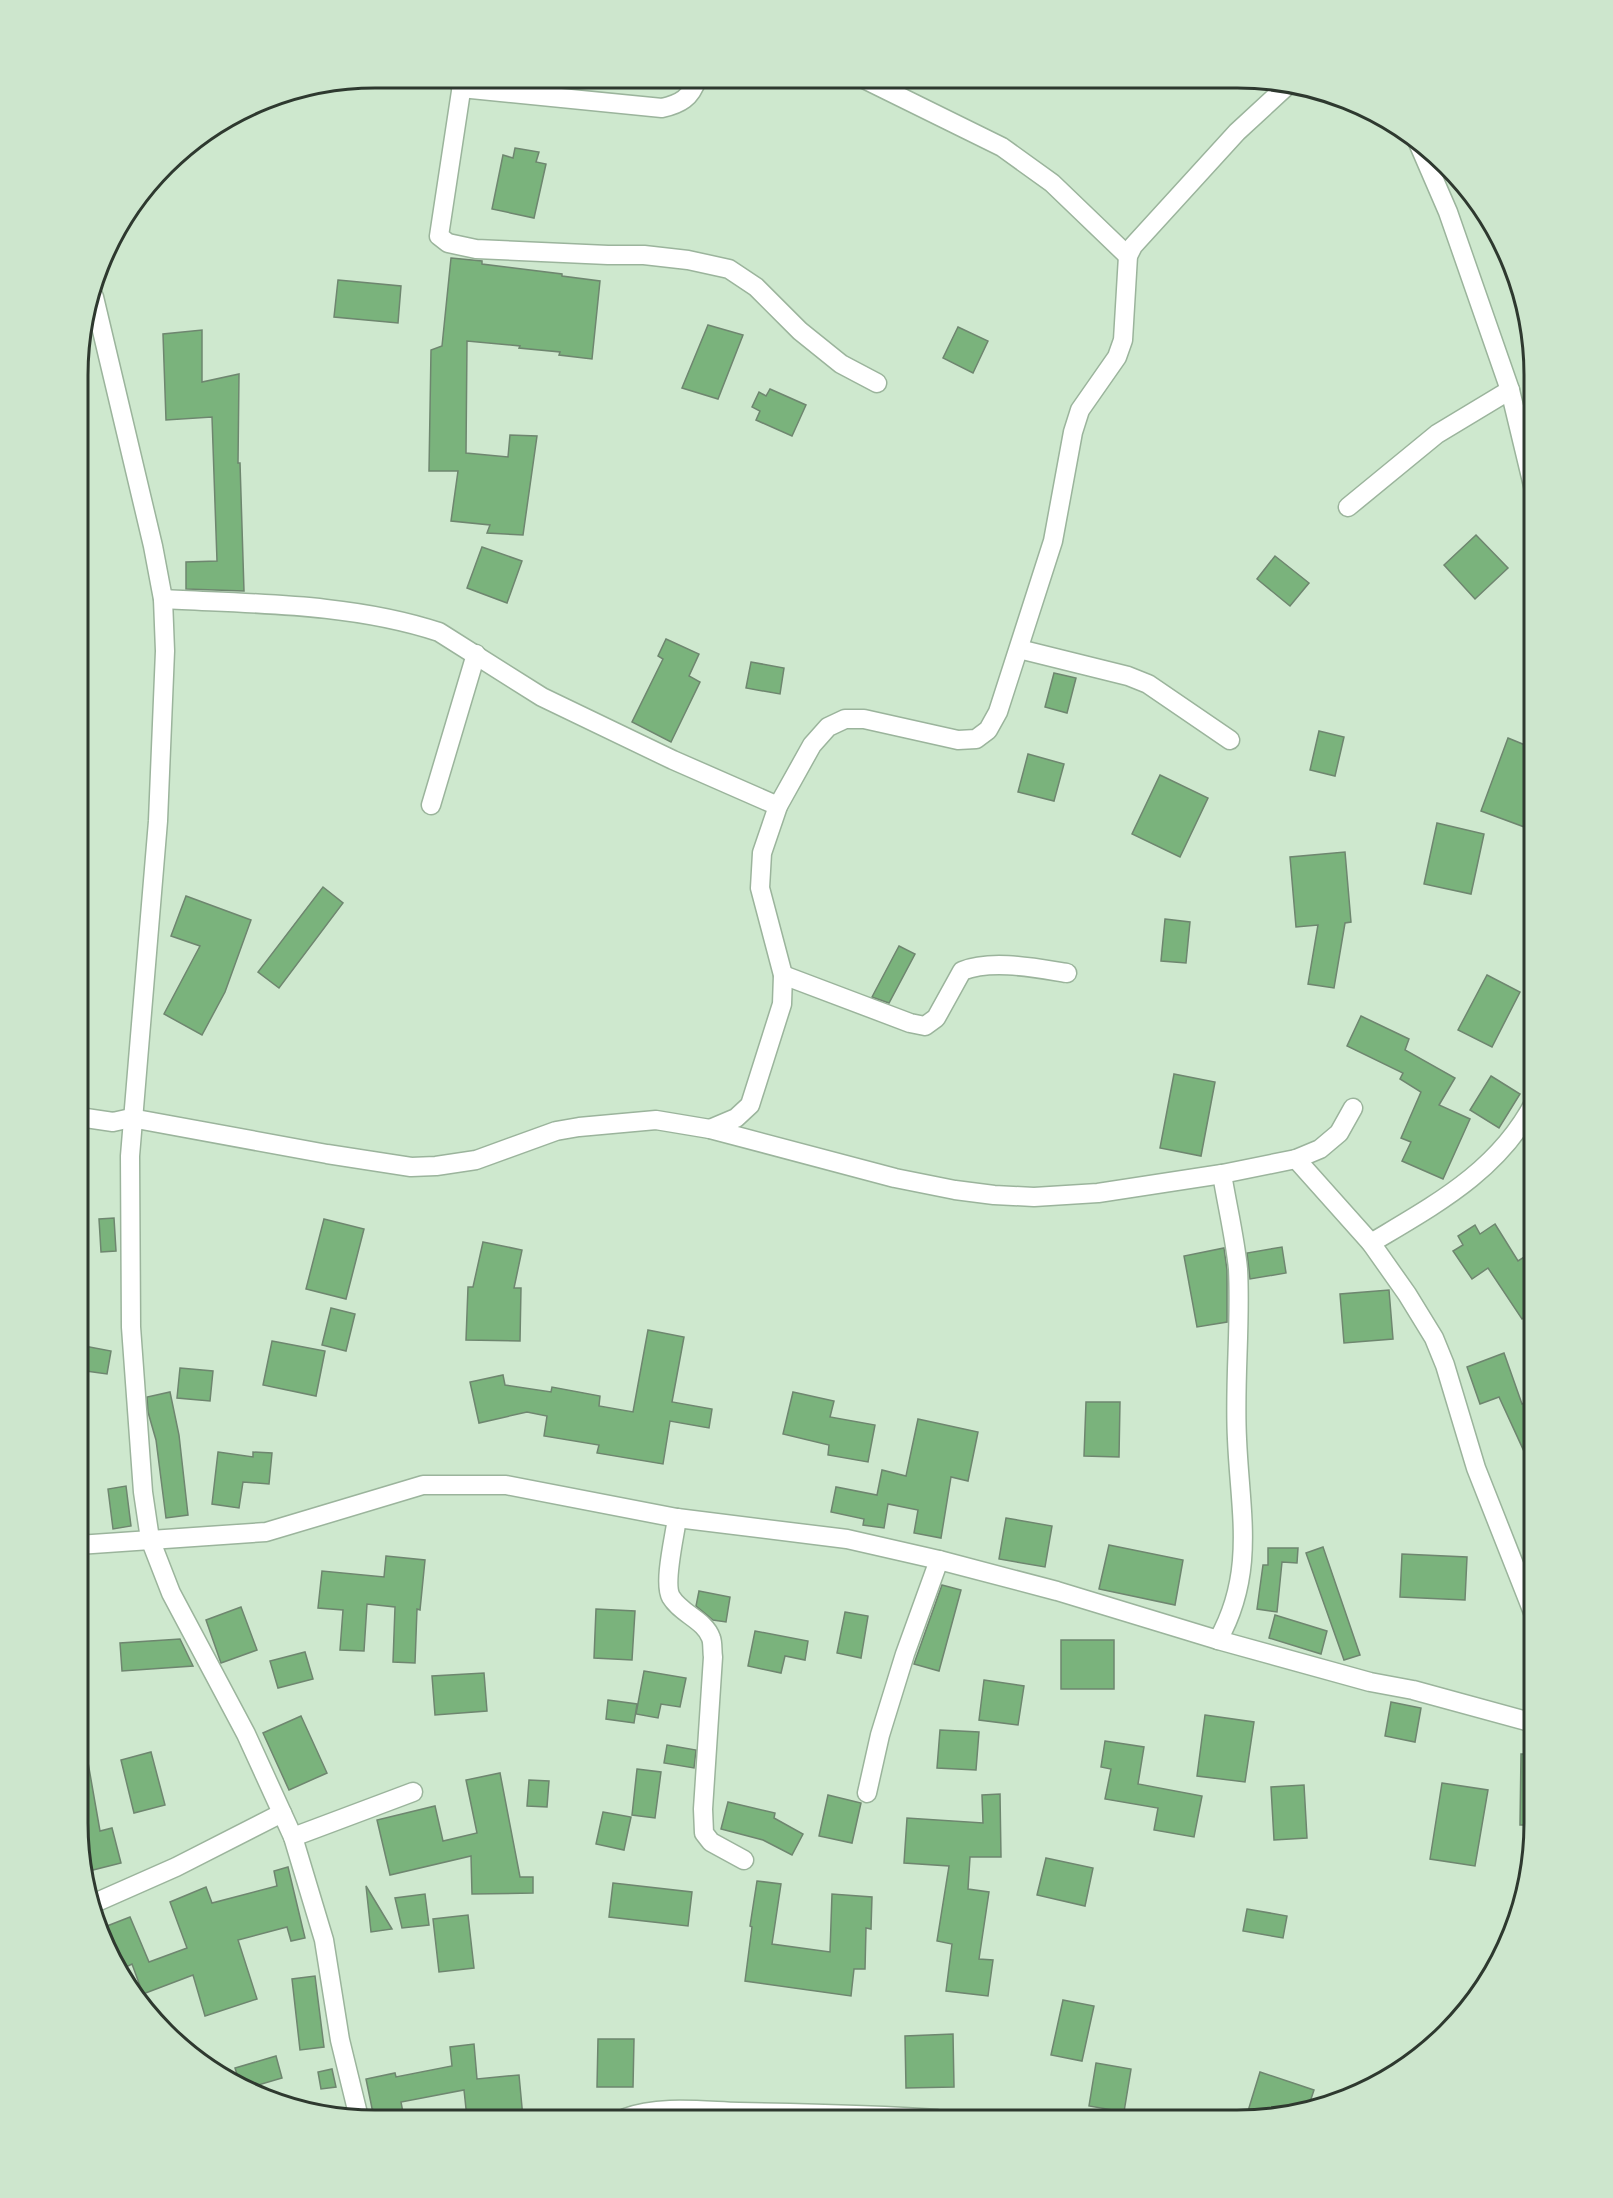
<svg xmlns="http://www.w3.org/2000/svg" width="1613" height="2198" font-family="Barlow,sans-serif">
	<style>
		.building { fill: #7ab37c; stroke: #6e866f; stroke-width: 1.5 }
		.lines { fill: none; stroke-linecap: round; stroke-linejoin: round }
		.minor-casing { stroke: #9bb49c; stroke-width: 21 }
		.minor { stroke: #fff; stroke-width: 18 }
		.rim { fill: none; stroke: #2e392f; stroke-width: 3 }
	</style>
	<rect width="100%" height="100%" fill="#cee8ce"/>
	<!-- building -->
	<g class="building">
		<path d="M515,148L539,152L536,162L546,164L534,218L492,209L503,155L513,158Z"/>
		<path d="M451,258L482,261V264L562,274V276L600,281L592,359L559,355L560,352L519,348L520,346L467,341L466,453L508,457L510,435L537,436L523,535L487,533L490,525L451,521L458,471H429L431,350L442,346Z"/>
		<path d="M338,280L401,286L398,323L334,317Z"/>
		<path d="M708,325L743,335L718,399L682,388Z"/>
		<path d="M958,327L988,341L973,373L943,358Z"/>
		<path d="M202,330V382L239,374L238,463H240L244,591L186,589V562L217,561L212,417L166,420L163,334Z"/>
		<path d="M770,389L806,405L792,436L756,420L760,411L752,407L759,392L766,396Z"/>
		<path d="M1476,535L1508,568L1475,599L1444,565Z"/>
		<path d="M482,547L522,561L507,603L467,588Z"/>
		<path d="M1275,556L1309,583L1290,606L1257,579Z"/>
		<path d="M666,639L699,654L689,676L700,682L671,742L632,722L663,659L658,656Z"/>
		<path d="M751,662L784,668L780,694L746,688Z"/>
		<path d="M1054,673L1076,678L1067,713L1045,707Z"/>
		<path d="M1319,731L1344,737L1335,776L1310,770Z"/>
		<path d="M1508,738L1535,749V831L1481,811Z"/>
		<path d="M1028,754L1064,764L1054,801L1018,792Z"/>
		<path d="M1160,775L1208,798L1180,857L1132,834Z"/>
		<path d="M1437,823L1484,834L1471,894L1424,884Z"/>
		<path d="M1345,852L1351,922L1345,923L1334,988L1308,984L1318,925L1296,927L1290,857Z"/>
		<path d="M323,887L343,903L279,988L258,972Z"/>
		<path d="M186,896L251,920L225,992L202,1035L164,1014L200,946L171,936Z"/>
		<path d="M1165,919L1190,922L1186,963L1161,961Z"/>
		<path d="M899,946L915,954L889,1003L872,997Z"/>
		<path d="M1487,975L1520,992L1492,1047L1458,1030Z"/>
		<path d="M1361,1016L1409,1039L1405,1050L1455,1078L1439,1105L1470,1119L1443,1179L1402,1161L1411,1142L1401,1138L1421,1092L1400,1079L1403,1073L1347,1046Z"/>
		<path d="M1174,1074L1215,1082L1201,1156L1160,1148Z"/>
		<path d="M1491,1076L1520,1094L1499,1128L1470,1110Z"/>
		<path d="M114,1218L116,1251L101,1252L99,1219Z"/>
		<path d="M324,1219L364,1229L346,1299L306,1289Z"/>
		<path d="M1495,1224L1518,1261L1535,1250V1310L1522,1319L1488,1268L1472,1279L1453,1251L1463,1245L1458,1236L1475,1225L1480,1234Z"/>
		<path d="M483,1242L522,1250L514,1288H521L520,1341L466,1340L468,1287H473Z"/>
		<path d="M1282,1247L1286,1273L1250,1279L1247,1253Z"/>
		<path d="M1224,1248L1227,1270V1322L1197,1327L1184,1256Z"/>
		<path d="M1389,1290L1393,1339L1344,1343L1340,1294Z"/>
		<path d="M331,1308L355,1314L346,1351L322,1345Z"/>
		<path d="M648,1330L684,1337L672,1402L712,1409L709,1428L670,1421L663,1464L597,1453L599,1445L544,1436L547,1416L527,1412L479,1423L470,1382L503,1375L505,1385L551,1392L552,1387L600,1396L599,1406L633,1412Z"/>
		<path d="M272,1341L325,1351L316,1396L263,1385Z"/>
		<path d="M79,1345L111,1351L107,1374L79,1370Z"/>
		<path d="M1504,1353L1522,1404L1535,1398L1534,1473L1499,1397L1480,1404L1467,1367Z"/>
		<path d="M180,1368L213,1371L210,1401L177,1398Z"/>
		<path d="M170,1392L179,1435L188,1515L166,1518L156,1440L148,1412L147,1397Z"/>
		<path d="M793,1392L834,1401L830,1417L875,1425L868,1462L828,1455L829,1445L783,1434Z"/>
		<path d="M1086,1402H1120L1119,1457L1084,1456Z"/>
		<path d="M918,1419L978,1432L968,1481L951,1477L941,1538L914,1533L918,1510L888,1504L884,1528L863,1525L864,1519L831,1512L836,1487L877,1495L882,1470L906,1476Z"/>
		<path d="M218,1452L253,1457V1452L272,1453L269,1484L243,1482L239,1508L212,1504Z"/>
		<path d="M126,1486L131,1526L113,1529L108,1489Z"/>
		<path d="M1006,1518L1052,1526L1045,1567L999,1559Z"/>
		<path d="M1109,1545L1183,1560L1175,1605L1099,1589Z"/>
		<path d="M1323,1547L1360,1655L1344,1660L1306,1553Z"/>
		<path d="M1268,1548H1298L1297,1563L1282,1562L1277,1612L1257,1609L1263,1565H1268Z"/>
		<path d="M1402,1554L1467,1557L1465,1600L1400,1597Z"/>
		<path d="M386,1556L425,1560L420,1610L417,1609L415,1663L393,1662L395,1607L367,1604L364,1651L340,1650L343,1610L318,1608L322,1571L384,1577Z"/>
		<path d="M942,1585L961,1590L939,1671L914,1664Z"/>
		<path d="M699,1591L730,1597L726,1622L713,1620L696,1606Z"/>
		<path d="M241,1607L257,1650L221,1663L206,1620Z"/>
		<path d="M596,1609L635,1611L632,1660L594,1658Z"/>
		<path d="M845,1612L868,1616L861,1658L837,1653Z"/>
		<path d="M1275,1615L1327,1631L1321,1654L1269,1638Z"/>
		<path d="M755,1631L808,1641L805,1660L785,1656L781,1673L748,1666Z"/>
		<path d="M180,1639L193,1666L122,1671L120,1643Z"/>
		<rect x="1061" y="1640" width="53" height="49"/>
		<path d="M305,1652L313,1679L278,1688L270,1661Z"/>
		<path d="M644,1671L686,1678L680,1707L661,1704L658,1718L636,1714Z"/>
		<path d="M484,1673L487,1711L435,1715L432,1676Z"/>
		<path d="M984,1680L1024,1686L1018,1725L979,1720Z"/>
		<path d="M608,1700L637,1704L634,1723L606,1719Z"/>
		<path d="M1391,1702L1421,1708L1415,1742L1385,1736Z"/>
		<path d="M1205,1715L1254,1722L1245,1782L1197,1776Z"/>
		<path d="M301,1716L327,1773L289,1790L263,1733Z"/>
		<path d="M940,1730L979,1732L976,1770L937,1768Z"/>
		<path d="M1105,1741L1144,1747L1138,1784L1202,1796L1194,1837L1154,1830L1158,1808L1105,1799L1111,1769L1101,1767Z"/>
		<path d="M667,1745L696,1750L694,1768L664,1763Z"/>
		<path d="M78,1751H86L100,1831L112,1828L121,1863L85,1872L78,1823Z"/>
		<path d="M151,1752L165,1805L134,1813L121,1760Z"/>
		<path d="M1521,1754H1534V1825H1520Z"/>
		<path d="M637,1769L661,1772L655,1818L632,1815Z"/>
		<path d="M500,1773L520,1877H533V1893L472,1894L471,1856L390,1875L377,1820L435,1806L443,1841L477,1833L466,1780Z"/>
		<path d="M529,1780L549,1781L547,1807L527,1806Z"/>
		<path d="M1442,1783L1488,1790L1475,1866L1430,1859Z"/>
		<path d="M1304,1785L1307,1838L1274,1840L1271,1787Z"/>
		<path d="M1000,1794L1001,1857H970L968,1889L989,1892L979,1959L993,1960L988,1996L946,1991L952,1944L937,1941L949,1866L904,1863L907,1818L983,1823L982,1795Z"/>
		<path d="M828,1795L861,1803L852,1843L819,1836Z"/>
		<path d="M728,1802L775,1813L774,1818L803,1834L792,1855L763,1840L721,1829Z"/>
		<path d="M603,1812L631,1817L624,1850L596,1844Z"/>
		<path d="M1046,1858L1093,1868L1085,1906L1037,1895Z"/>
		<path d="M288,1867L305,1938L291,1941L287,1927L238,1940L257,1999L205,2016L193,1975L143,1994L132,1964L124,1968L107,1926L130,1917L149,1962L187,1948L170,1902L206,1887L212,1903L277,1886L274,1871Z"/>
		<path d="M757,1881L781,1884L772,1944L830,1952L832,1894L872,1897L871,1929L866,1928L865,1969H854L851,1996L745,1981L752,1927L750,1926Z"/>
		<path d="M613,1883L692,1892L688,1926L609,1917Z"/>
		<path d="M366,1886L392,1929L371,1932Z"/>
		<path d="M425,1894L429,1925L402,1928L395,1898Z"/>
		<path d="M1247,1909L1287,1916L1283,1938L1243,1931Z"/>
		<path d="M468,1915L474,1968L439,1972L433,1919Z"/>
		<path d="M315,1976L324,2047L300,2050L292,1979Z"/>
		<path d="M1063,2000L1094,2006L1082,2061L1051,2055Z"/>
		<path d="M953,2034L954,2087L906,2088L905,2036Z"/>
		<path d="M598,2039H634L633,2087H597Z"/>
		<path d="M474,2044L477,2079L519,2075L523,2118H467L464,2090L401,2102L404,2118H374L366,2079L395,2073L396,2077L452,2066L450,2047Z"/>
		<path d="M276,2056L282,2078L248,2088L240,2084L235,2068Z"/>
		<path d="M1096,2063L1131,2069L1124,2112L1089,2106Z"/>
		<path d="M332,2069L336,2087L321,2089L318,2072Z"/>
		<path d="M1260,2072L1314,2090L1307,2111L1265,2116L1248,2111Z"/>
	</g>
	<g class="lines">
		<defs>
			<g id="minor">
				<path d="M463,78L439,236L448,243L476,249L608,255H644L688,260L729,269L756,287L800,331L841,364L877,383"/>
				<path d="M864,79L1002,147L1052,183L1128,256"/>
				<path d="M461,88L662,108C680,104 691,98 697,79"/>
				<path d="M1416,138L1448,212L1510,390L1535,494"/>
				<path d="M94,297L153,546L163,599L165,651L158,821L130,1156L131,1327L143,1492L150,1539L171,1593L246,1734L293,1837L324,1940L340,2040L359,2118"/>
				<path d="M1348,507L1437,434L1510,390"/>
				<path d="M163,599C254,604 351,603 439,632L542,697L673,760L778,806"/>
				<path d="M1019,649L1128,676L1148,684L1230,740"/>
				<path d="M431,805L476,654"/>
				<path d="M783,975L910,1023L925,1026L936,1018L962,971C992,959 1035,968 1067,973"/>
				<path d="M79,1117L113,1122L131,1118L327,1154L411,1167L436,1166L476,1160L556,1131L579,1127L656,1120L710,1129L895,1178L955,1190L994,1195L1034,1197L1098,1193L1222,1174L1296,1159L1320,1149L1339,1133L1353,1108"/>
				<path d="M710,1129L736,1118L750,1105L782,1004L783,975L760,888L762,853L778,806L812,745L828,727L845,719H864L958,740L976,739L988,730L998,712L1053,541L1073,432L1080,410L1117,357L1123,340L1128,256L1133,246L1237,132L1289,84"/>
				<path d="M1296,1159L1371,1243L1407,1294L1434,1338L1445,1365L1476,1468L1534,1615"/>
				<path d="M1371,1243C1436,1204 1499,1171 1535,1101"/>
				<path d="M677,1518C675,1535 663,1583 671,1597C681,1614 705,1620 711,1638C713,1643 712,1651 713,1657L703,1809L704,1833L711,1842L744,1860"/>
				<path d="M78,1545L266,1532L423,1485H506L677,1518L847,1539L939,1560L1057,1591L1218,1640L1370,1682L1413,1690L1534,1723"/>
				<path d="M1218,1640C1256,1572 1240,1512 1237,1439C1234,1382 1241,1326 1238,1269C1235,1238 1227,1205 1222,1174"/>
				<path d="M867,1793L880,1735L905,1654L939,1560"/>
				<path d="M293,1837L413,1792"/>
				<path d="M90,1905L176,1867L282,1813"/>
				<path d="M625,2118C660,2105 703,2111 739,2112C805,2113 871,2114 937,2119"/>
			</g>
		</defs>
		<!-- minor casing -->
		<use href="#minor" class="minor-casing"/>
		<!-- minor -->
		<use href="#minor" class="minor"/>
	</g>
	<!-- crop -->
	<path d="M0 0H1613V2198H0ZM375 88H1237A287 287 0 0 1 1524 375V1823A287 287 0 0 1 1237 2110H375A287 287 0 0 1 88 1823V375A287 287 0 0 1 375 88Z" fill="#cde6cd" fill-rule="evenodd"/>
	<path class="rim" d="M375 88H1237A287 287 0 0 1 1524 375V1823A287 287 0 0 1 1237 2110H375A287 287 0 0 1 88 1823V375A287 287 0 0 1 375 88Z"/>
</svg>
